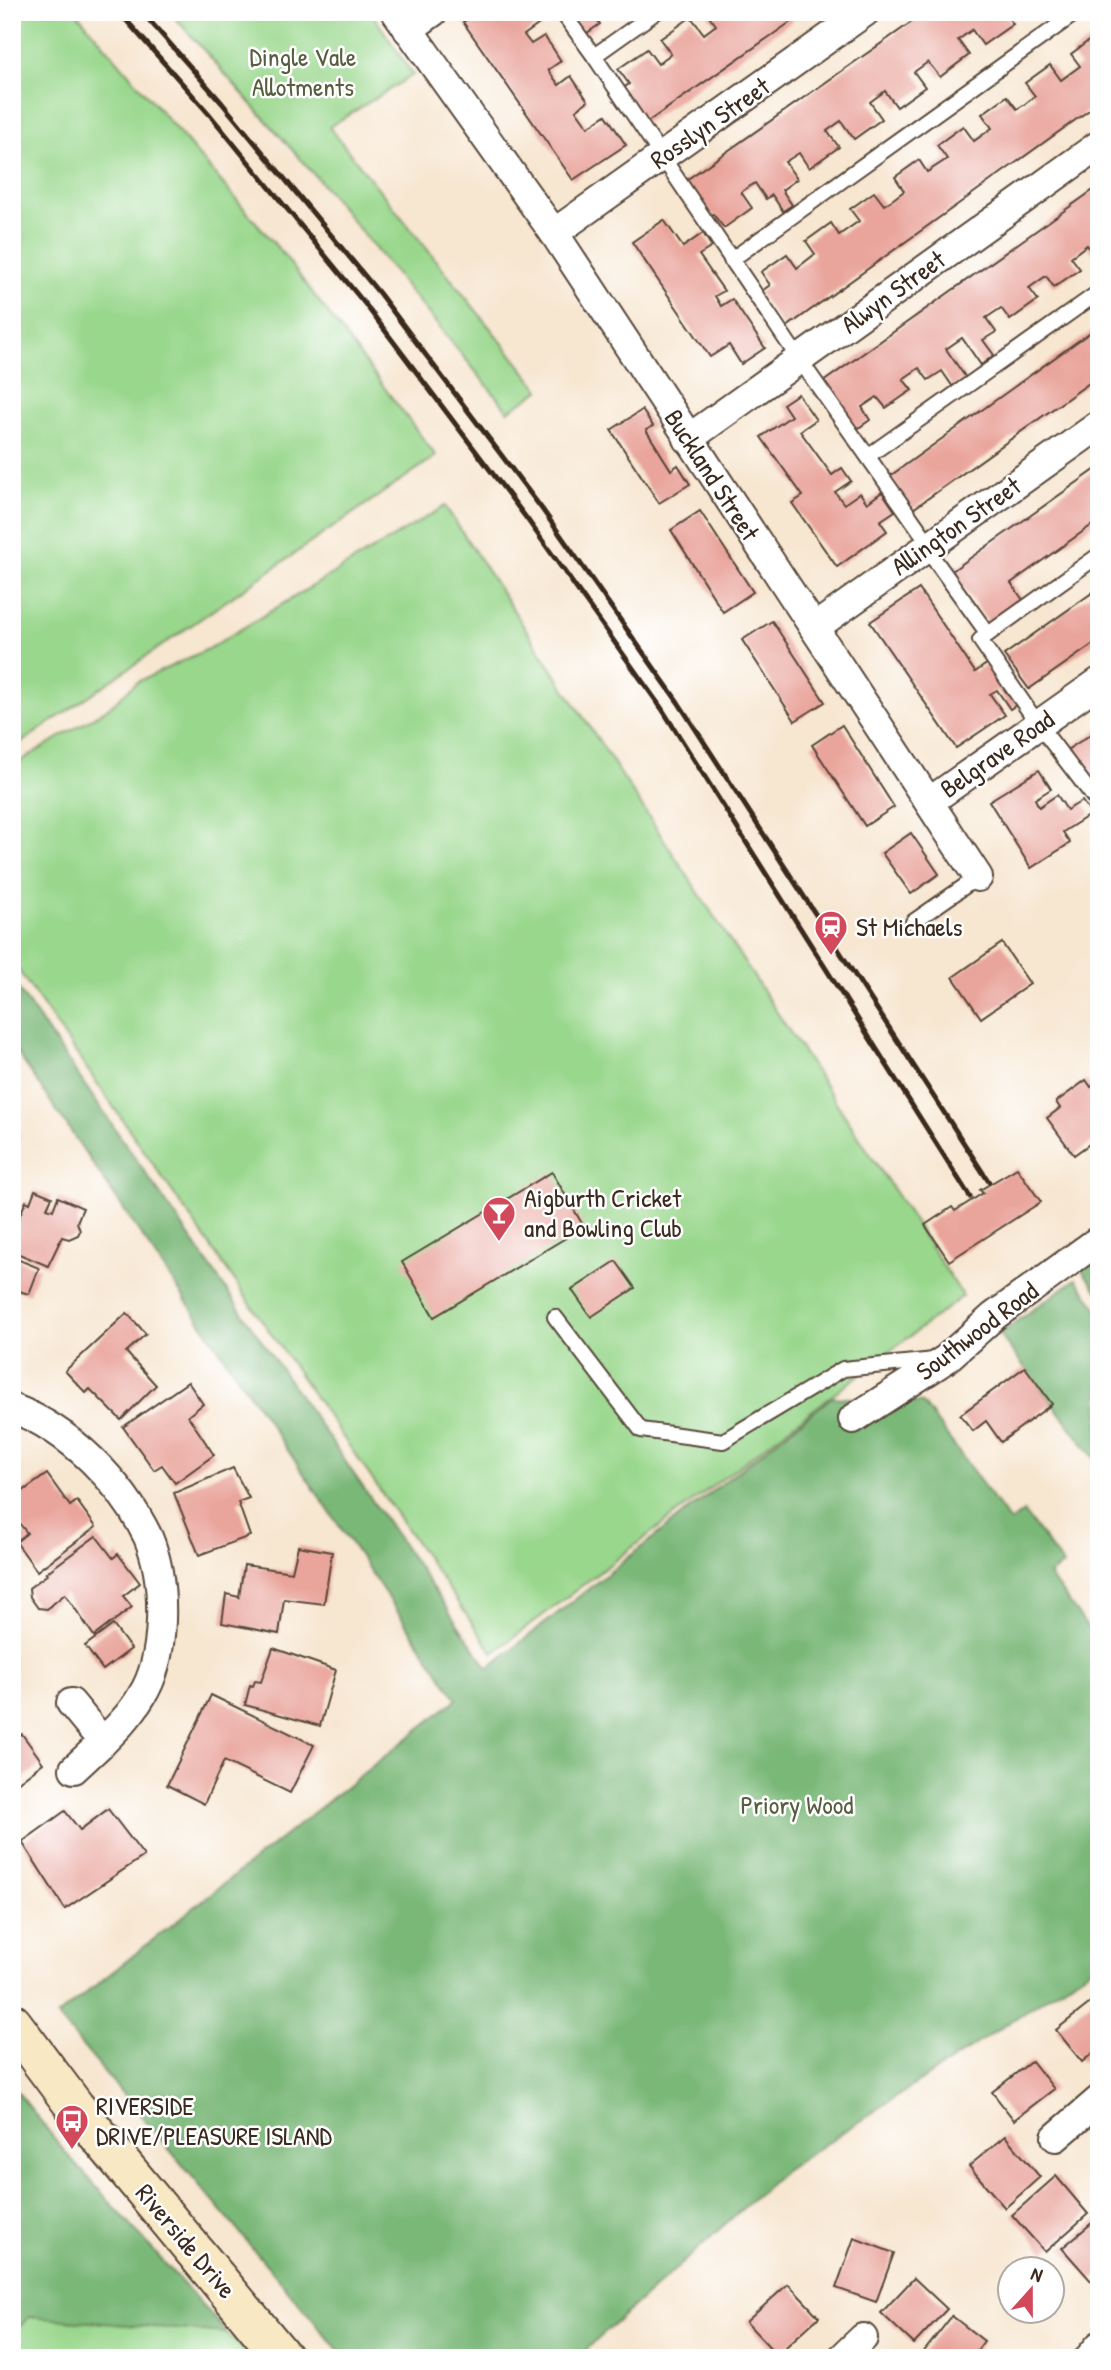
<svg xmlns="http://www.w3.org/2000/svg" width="1111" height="2370" font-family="'Patrick Hand',sans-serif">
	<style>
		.green { fill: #99d78c; stroke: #6a8055; stroke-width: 2 }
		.forest { fill: #7ab878; stroke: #5a714b; stroke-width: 2 }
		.building { fill: #e9a49b }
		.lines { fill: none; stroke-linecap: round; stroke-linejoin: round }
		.lane-casing { stroke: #574639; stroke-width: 18 }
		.street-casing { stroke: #574639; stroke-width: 32 }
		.secondary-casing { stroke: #574639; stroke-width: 42 }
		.lane { stroke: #fff; stroke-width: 14 }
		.street { stroke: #fff; stroke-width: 28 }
		.secondary { stroke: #f8e8c3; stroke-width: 38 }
		.rail { stroke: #3b2a1e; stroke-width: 5 }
		.labels { text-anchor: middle; stroke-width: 5; stroke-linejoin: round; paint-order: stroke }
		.park-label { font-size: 26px; fill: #575e3f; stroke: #fff }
		.street-label { font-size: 26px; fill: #3b2a1e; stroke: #fff }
		.poi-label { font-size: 26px; fill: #3b2a1e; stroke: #fff; text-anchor: start }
	</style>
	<rect width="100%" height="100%" fill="#fff"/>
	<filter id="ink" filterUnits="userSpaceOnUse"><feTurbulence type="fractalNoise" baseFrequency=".0143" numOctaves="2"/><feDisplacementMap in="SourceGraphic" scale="14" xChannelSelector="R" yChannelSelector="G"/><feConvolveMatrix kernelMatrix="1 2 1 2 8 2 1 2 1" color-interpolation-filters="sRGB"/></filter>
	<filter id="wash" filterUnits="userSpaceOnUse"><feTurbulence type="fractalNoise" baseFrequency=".00686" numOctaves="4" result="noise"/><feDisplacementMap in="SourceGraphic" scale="28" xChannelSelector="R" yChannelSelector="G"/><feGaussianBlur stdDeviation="1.57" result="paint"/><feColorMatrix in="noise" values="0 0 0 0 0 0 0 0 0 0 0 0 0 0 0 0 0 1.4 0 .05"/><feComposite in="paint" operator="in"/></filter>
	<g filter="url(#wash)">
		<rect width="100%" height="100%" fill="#f7e6d0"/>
		<!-- green -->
		<g class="green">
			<path d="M12,12H76L283,254L436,456L12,749Z"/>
			<path d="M170,12H371L413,75L329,127L540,390L508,411L319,180Z"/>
			<path d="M445,506L963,1296L493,1653L12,961V766L107,709L137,682L208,649Z"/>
			<path d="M12,2085L66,2153L249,2358H12Z"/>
		</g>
		<!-- forest -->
		<g class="forest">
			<path d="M12,980L488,1668L832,1397L923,1403L1010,1522L1024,1512L1063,1565L1049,1575L1099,1643V1963L784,2171L577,2358H345L57,2016L457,1699L12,1045Z"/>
			<path d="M1099,1251V1293L1082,1270Z"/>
			<path d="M1076,1279L1099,1311V1464L999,1334Z"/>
			<path d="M12,2085L66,2153L227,2333L29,2317L12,2334Z"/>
		</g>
		<g id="blocks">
			<!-- building -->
			<g class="building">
				<path d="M477,12H556L524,35L531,44L544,36L552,47L561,61L548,70L559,85L571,76L588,101L576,110L588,127L606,115L626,145L573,180L463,22Z"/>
				<path d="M568,12H592L600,24L584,35Z"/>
				<path d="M706,12H805L646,123L622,89L629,84L618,69L647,49L658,64L664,59L671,54L660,39L691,17L704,34L716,25Z"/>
				<path d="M926,12H1004L1013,24L983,45L972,30L958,40L969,55L940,77L928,62L914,72L925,87L897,107L885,91L870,102L882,119L854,139L841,121L827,131L839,147L809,168L799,153L785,162L797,179L782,190L792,205L783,211L772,195L766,199L755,183L741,192L752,208L724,228L713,214L707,218L682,183Z"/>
				<path d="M1099,33V103L784,329L759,293L770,285L761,272L787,254L797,268L815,254L806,241L831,223L839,235L859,221L850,209L874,192L884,205L892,200L904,191L895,177L919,160L927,172L947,159L937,145L963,126L974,141L992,128L982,114L1007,96L1017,109L1025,104L1035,96L1025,83L1050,65L1061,80L1080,66L1071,54Z"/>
				<path d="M1099,186V257L1097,259L1087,245L1071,257L1080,269L1054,287L1046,276L1029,288L1038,300L1010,320L1001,308L986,318L996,332L983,340L994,355L981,365L962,338L946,349L966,378L953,387L942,371L928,380L919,368L903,379L912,390L886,408L877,397L862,407L870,420L857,429L823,382Z"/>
				<path d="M664,220L683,247L703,233L712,247L699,255L724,291L715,296L721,306L732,299L765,348L741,364L729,345L710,357L632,242Z"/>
				<path d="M1099,326V376L913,509L890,476Z"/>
				<path d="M798,394L816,420L800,431L832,475L842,468L851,481L835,492L844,504L860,493L867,503L882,492L895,511L880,521L887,531L837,567L792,503L803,496L761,437L791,416L783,404Z"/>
				<path d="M642,410L653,426L646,430L671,470L678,465L690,484L659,503L611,430Z"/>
				<path d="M1099,467V520L1011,583L1023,600L989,624L952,571Z"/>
				<path d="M700,511L753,592L723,612L671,530Z"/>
				<path d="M1099,588V640L1029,689L1004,655Z"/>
				<path d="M919,589L975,672L991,661L1019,703L1010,709L997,690L990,694L1005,715L956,748L870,622Z"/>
				<path d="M772,621L825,702L795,721L742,640Z"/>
				<path d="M842,725L894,807L865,826L812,745Z"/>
				<path d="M1099,729V782L1093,786L1067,750Z"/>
				<path d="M1039,770L1051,789L1035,799L1039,807L1057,795L1067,810L1082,801L1091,814L1063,832L1070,843L1031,868L989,801Z"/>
				<path d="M911,833L939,874L911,894L882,853Z"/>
				<path d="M1002,943L1030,984L981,1018L953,977Z"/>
				<path d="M1086,1080L1091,1087L1099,1081V1137L1074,1155L1047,1118L1060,1108L1056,1102Z"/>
				<path d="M12,1132L20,1135L12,1153Z"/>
				<path d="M1017,1168L1041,1202L949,1261L925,1225L952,1207L955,1211L983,1193L980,1190Z"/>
				<path d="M552,1172L584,1227L434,1317L402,1262Z"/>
				<path d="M35,1190L52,1197L47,1208L53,1210L58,1197L83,1208L77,1222L80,1231L78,1235L69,1239L62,1237L48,1266L12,1251V1233L26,1201L30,1203Z"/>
				<path d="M12,1257L39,1268L29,1294L12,1289Z"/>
				<path d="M616,1261L635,1288L591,1317L572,1290Z"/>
				<path d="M127,1313L146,1334L126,1352L156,1385L121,1420L90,1389L86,1393L65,1371Z"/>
				<path d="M1025,1367L1052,1404L1001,1442L986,1421L973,1431L960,1415Z"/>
				<path d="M188,1382L203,1404L188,1416L214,1455L175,1483L162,1465L154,1470L123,1427Z"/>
				<path d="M233,1468L249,1498L238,1502L250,1536L199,1555L174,1493Z"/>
				<path d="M47,1474L70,1506L77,1501L96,1527L37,1571L16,1542L27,1533L12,1514V1499Z"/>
				<path d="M96,1536L113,1558L118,1554L140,1583L123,1596L132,1607L94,1636L65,1594L47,1609L38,1608L30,1597L29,1588L48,1574L46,1573Z"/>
				<path d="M298,1546L332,1552L324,1604L284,1599L279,1634L222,1623L226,1594L239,1597L244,1565L292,1572Z"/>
				<path d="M113,1625L131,1649L103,1670L85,1646Z"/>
				<path d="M273,1648L336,1670L320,1726L245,1705L250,1685L253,1686L255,1681L261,1682Z"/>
				<path d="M211,1695L314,1745L290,1793L224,1761L204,1804L167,1785Z"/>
				<path d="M22,1734L43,1763L12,1787V1740Z"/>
				<path d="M108,1809L144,1856L65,1909L22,1842L65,1811L80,1830Z"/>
				<path d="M1099,1996V2048L1082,2062L1056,2030Z"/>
				<path d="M1032,2061L1054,2089L1014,2120L992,2092Z"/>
				<path d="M1005,2136L1040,2177L1005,2208L969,2166Z"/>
				<path d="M1056,2176L1088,2214L1045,2252L1012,2215Z"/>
				<path d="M1099,2217V2275L1091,2281L1062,2248Z"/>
				<path d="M854,2238L894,2253L876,2302L836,2288Z"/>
				<path d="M914,2278L947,2309L914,2344L881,2313Z"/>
				<path d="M788,2284L819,2317L777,2355L746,2322Z"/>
				<path d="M952,2316L984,2341L971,2358H919Z"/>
				<path d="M733,2350L735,2358H709V2357Z"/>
			</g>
		</g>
	</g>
	<g filter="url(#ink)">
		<use href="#blocks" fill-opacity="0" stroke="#574639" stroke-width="2"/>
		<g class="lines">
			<defs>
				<g id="lane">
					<path d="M562,12L594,56L799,359L930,545"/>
					<path d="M594,56L656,12"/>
					<path d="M731,260L1077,12"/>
					<path d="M868,456L1099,292"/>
					<path d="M926,548L988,634"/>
					<path d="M1099,555L980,640L1038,724L1099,804"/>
					<path d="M913,922L978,877"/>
					<path d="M555,1317L641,1430L723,1441L843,1369L935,1360"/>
				</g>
				<g id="street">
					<path d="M396,12L554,233L978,877"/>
					<path d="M408,30L433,12"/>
					<path d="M554,233L865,12"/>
					<path d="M688,439L1099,145"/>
					<path d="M814,628L1099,425"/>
					<path d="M929,802L1099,682"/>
					<path d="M12,1408C70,1430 121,1481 148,1537C159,1563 162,1593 161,1621C160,1646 155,1676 141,1697C131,1714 117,1728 103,1742"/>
					<path d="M853,1419L946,1359L994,1316L1099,1240"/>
					<path d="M71,1703L103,1742L74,1769"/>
					<path d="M1056,2137L1099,2100"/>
					<path d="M842,2358L863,2338"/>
					<path d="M1089,2358L1099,2346"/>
				</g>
				<path id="secondary" d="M12,2023L75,2107L283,2358"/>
			</defs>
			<!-- lane casing -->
			<use href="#lane" class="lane-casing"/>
			<!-- street casing -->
			<use href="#street" class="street-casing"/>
			<!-- secondary casing -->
			<use href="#secondary" class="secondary-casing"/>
			<!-- lane -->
			<use href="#lane" class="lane"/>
			<!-- street -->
			<use href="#street" class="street"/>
			<!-- secondary -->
			<use href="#secondary" class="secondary"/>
			<!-- rail -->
			<g class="rail">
				<path d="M119,12L210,115L365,304L527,519L662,709L970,1197"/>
				<path d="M142,12L222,103L379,293L542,509L678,702L989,1182"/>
			</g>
		</g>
	</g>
	<!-- icons -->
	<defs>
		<symbol id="station-pin" viewBox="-11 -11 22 30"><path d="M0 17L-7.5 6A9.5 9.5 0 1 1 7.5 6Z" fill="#d1495b" stroke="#fff"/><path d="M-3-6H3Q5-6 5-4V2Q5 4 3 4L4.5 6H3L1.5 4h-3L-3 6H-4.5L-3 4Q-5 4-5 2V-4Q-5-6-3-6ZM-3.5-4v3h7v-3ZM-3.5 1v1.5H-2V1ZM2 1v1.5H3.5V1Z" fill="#fff"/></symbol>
		<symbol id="bar-pin" viewBox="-11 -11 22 30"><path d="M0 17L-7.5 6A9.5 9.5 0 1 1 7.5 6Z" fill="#d1495b" stroke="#fff"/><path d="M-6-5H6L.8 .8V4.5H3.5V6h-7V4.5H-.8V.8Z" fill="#fff"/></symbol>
		<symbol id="bus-pin" viewBox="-11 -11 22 30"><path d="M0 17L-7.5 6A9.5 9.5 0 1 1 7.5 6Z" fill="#d1495b" stroke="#fff"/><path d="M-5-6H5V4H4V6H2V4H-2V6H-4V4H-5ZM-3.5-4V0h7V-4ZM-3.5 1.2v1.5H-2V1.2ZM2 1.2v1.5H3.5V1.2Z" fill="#fff"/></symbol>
	</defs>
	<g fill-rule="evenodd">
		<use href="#station-pin" x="812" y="908" width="38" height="52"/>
		<use href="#bar-pin" x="480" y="1194" width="38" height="52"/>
		<use href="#bus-pin" x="53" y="2102" width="38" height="52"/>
	</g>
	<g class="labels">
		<!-- park labels -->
		<g class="park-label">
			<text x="303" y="66">Dingle Vale<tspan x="303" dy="30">Allotments</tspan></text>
			<text x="797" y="1814">Priory Wood</text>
		</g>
		<!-- street labels -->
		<g class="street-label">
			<text transform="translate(710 123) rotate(-35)" y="9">Rosslyn Street</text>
			<text transform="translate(893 292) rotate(-36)" y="9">Alwyn Street</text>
			<text transform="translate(712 475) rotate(57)" y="9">Buckland Street</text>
			<text transform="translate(956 526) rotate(-35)" y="9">Allington Street</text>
			<text transform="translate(997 754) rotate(-35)" y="9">Belgrave Road</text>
			<text transform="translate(977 1331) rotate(-37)" y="9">Southwood Road</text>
			<text transform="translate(186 2241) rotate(50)" y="9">Riverside Drive</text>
		</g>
		<!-- poi labels -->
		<g class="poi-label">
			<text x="856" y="936">St Michaels</text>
			<text x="524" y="1207">Aigburth Cricket<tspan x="524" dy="30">and Bowling Club</tspan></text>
			<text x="96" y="2115">RIVERSIDE<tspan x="96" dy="30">DRIVE/PLEASURE ISLAND</tspan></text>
		</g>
	</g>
	<!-- margin -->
	<rect width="1111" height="2370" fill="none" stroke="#fff" stroke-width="42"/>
	<!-- north arrow -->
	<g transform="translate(1031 2290) rotate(21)"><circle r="33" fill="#ffffff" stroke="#b1aaa5" stroke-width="2"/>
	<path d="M0-5L12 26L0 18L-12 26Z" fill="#d1495b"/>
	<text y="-10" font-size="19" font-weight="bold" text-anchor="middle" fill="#3b2a1e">N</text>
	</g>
</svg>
